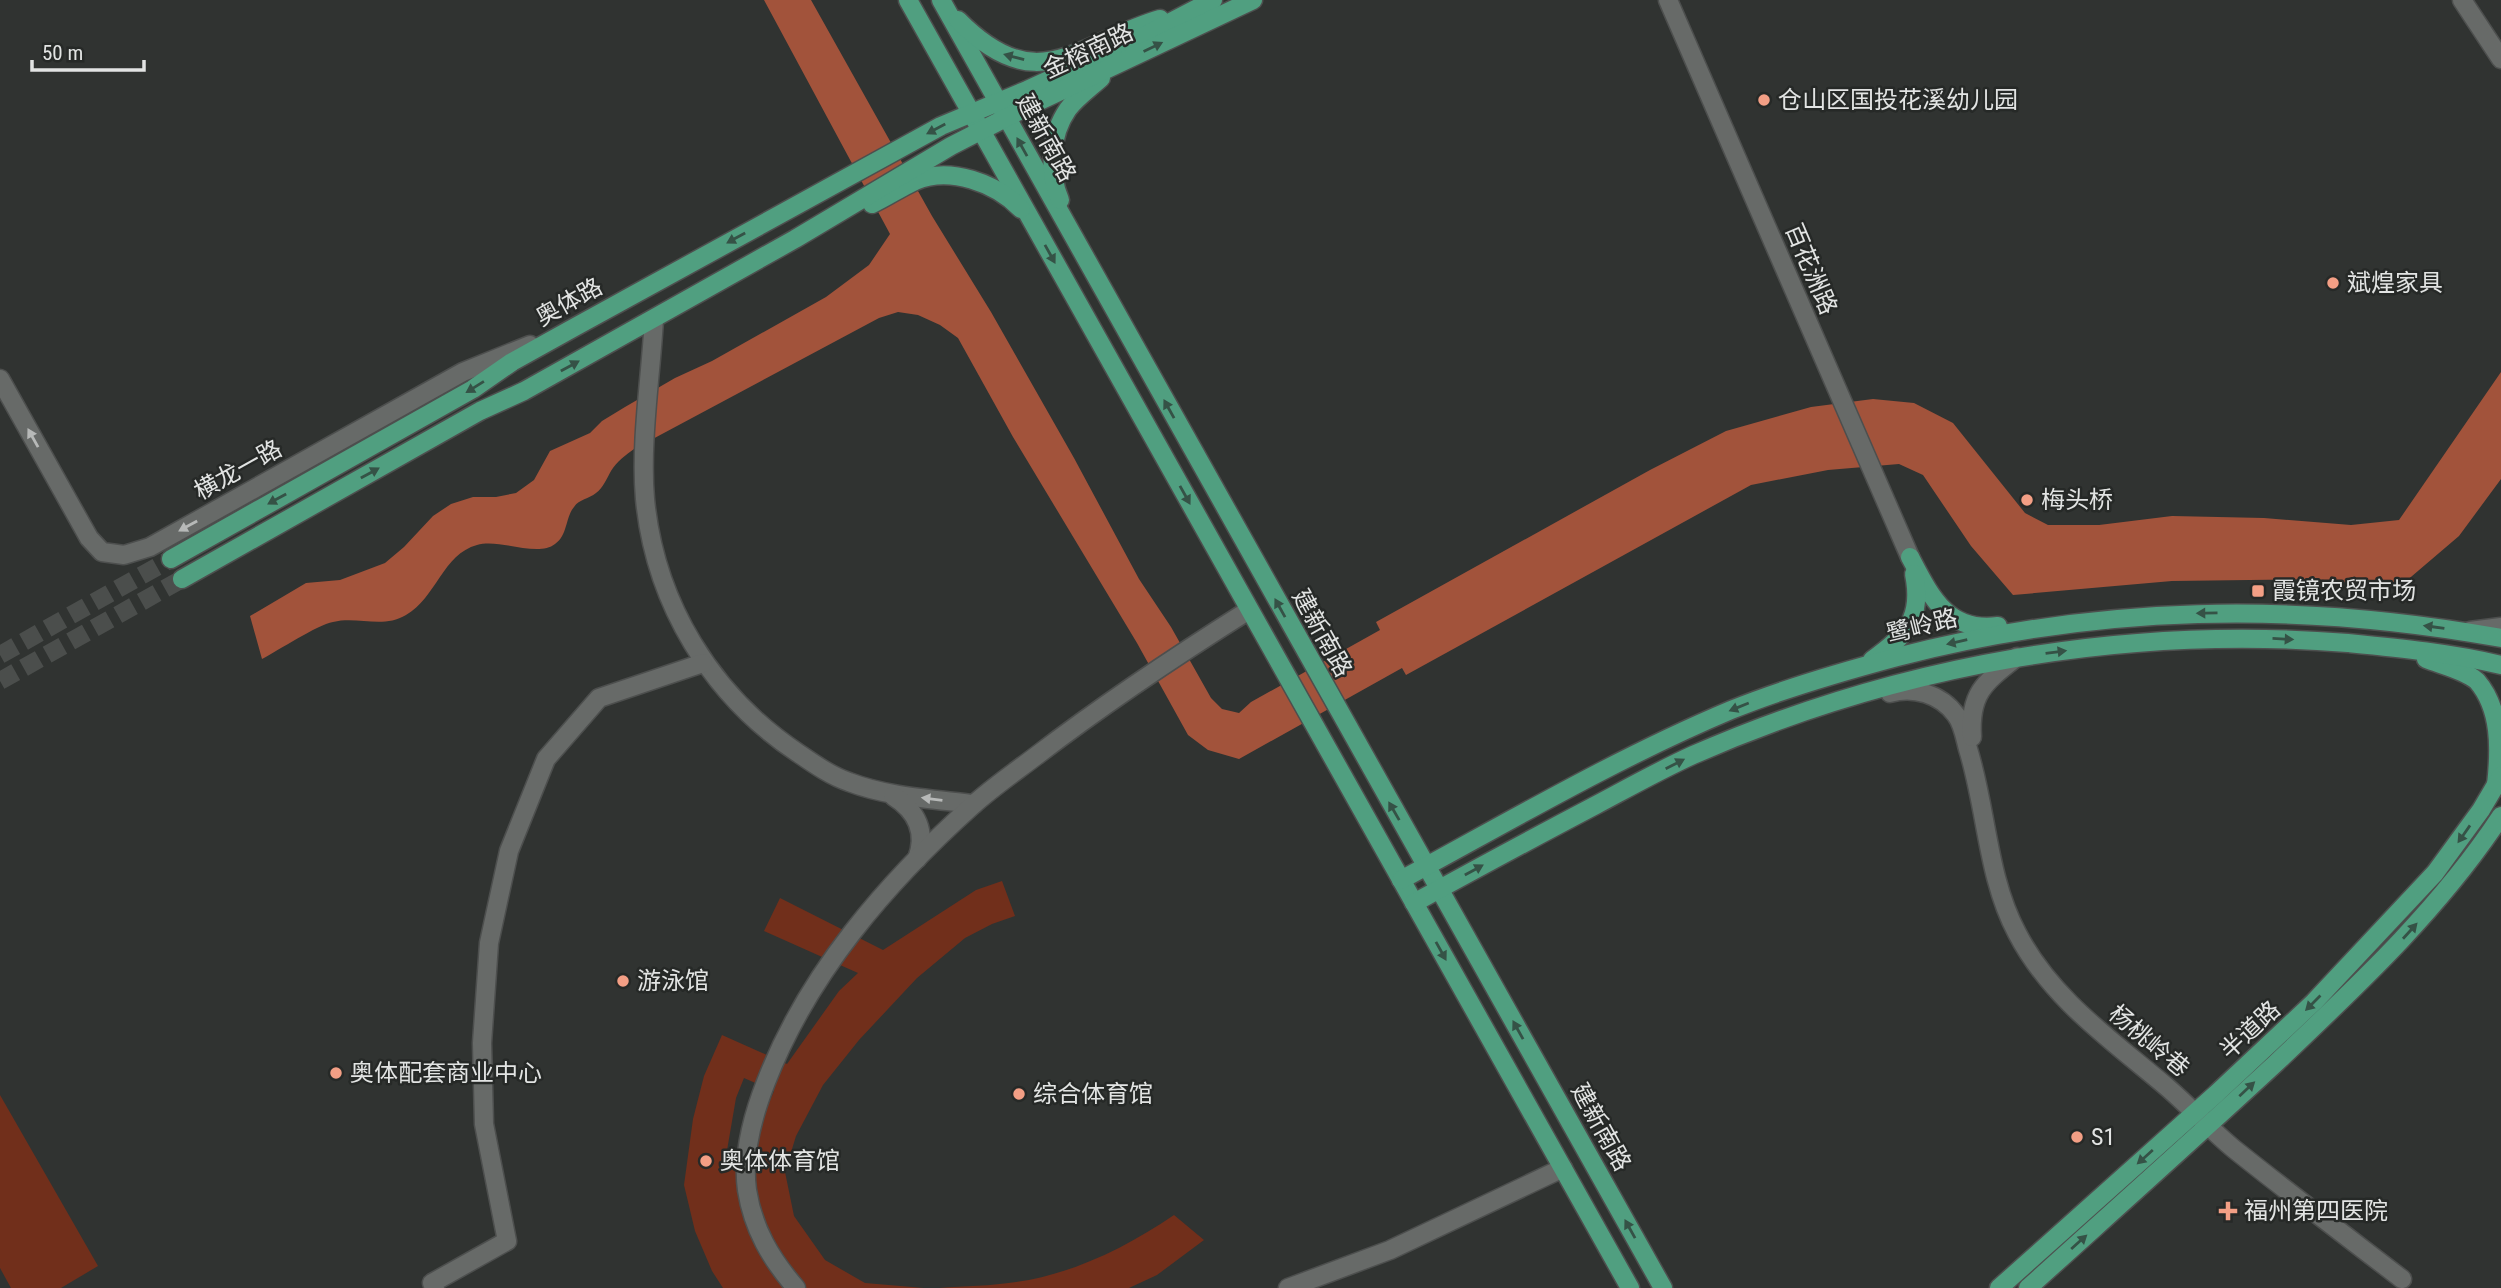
<svg xmlns="http://www.w3.org/2000/svg" width="2501" height="1288" font-family="'Roboto Condensed','Noto Sans SC',sans-serif">
	<style>
		.green { fill: #712f1b; fill-rule: evenodd }
		.water { fill: #a2533b }
		.lines { fill: none; stroke-linecap: round; stroke-linejoin: round }
		.major-tunnel { stroke: #4b4e4c; stroke-width: 18; stroke-dasharray: 18 9; stroke-linecap: butt }
		.minor-casing { stroke: #4d4f4e; stroke-width: 21 }
		.major-casing { stroke: #4d4f4e; stroke-width: 21 }
		.minor { stroke: #676a68; stroke-width: 18 }
		.major { stroke: #509f80; stroke-width: 18 }
		.oneway { fill: #355246 }
		.oneway2 { fill: #b7b9b8 }
		.poi-dot { fill: #f39f85; stroke: #262927; stroke-width: 2.5 }
		.labels { text-anchor: middle; stroke-width: 5; stroke-linejoin: round; paint-order: stroke }
		.street-label { font-size: 24px; fill: #e2e4e3; stroke: #262927 }
		.poi-label { font-size: 24px; fill: #e2e4e3; stroke: #262927; text-anchor: start }
	</style>
	<rect width="100%" height="100%" fill="#303331"/>
	<!-- green -->
	<g class="green">
		<path d="M1002,881L1015,916L992,924L965,938L917,978L859,1040L823,1085L796,1136L785,1172L794,1216L825,1260L865,1283L924,1288H723L712,1271L695,1231L684,1185L693,1119L704,1076L722,1035L787,1064L839,991L858,973L764,931L780,898L883,950L976,890ZM744,1078L774,1091L762,1119L753,1162H725L736,1098Z"/>
		<path d="M0,1095L98,1266L61,1288H11L0,1268Z"/>
		<path d="M1174,1215L1204,1240L1157,1275L1129,1288H939C965,1286 991,1286 1016,1282C1073,1274 1127,1247 1174,1215Z"/>
	</g>
	<!-- water -->
	<path class="water" d="M764,0H811L932,216L991,312L1074,458L1139,579L1171,627L1211,698L1222,709L1239,713L1251,702L1380,630L1376,622L1650,470L1726,431L1811,407L1873,399L1914,403L1953,423L2025,513L2048,525H2099L2172,516L2264,518L2351,525L2399,520L2501,372V479L2459,536L2398,588L2315,579L2172,581L2013,595L1971,546L1923,475L1899,464L1828,470L1751,485L1406,675L1402,668L1239,759L1208,750L1188,735L1137,643L1013,437L958,338L940,325L918,315L898,312L879,318L634,449C626,455 617,461 611,471C607,478 603,488 596,493C589,499 579,499 574,507C565,518 568,535 555,544C537,558 500,538 477,545C443,554 436,598 406,615C383,629 358,616 333,622C317,625 279,650 262,659L250,616L306,583L340,580L385,563L404,547L433,516L451,504L473,497H496L516,493L534,480L550,451L590,433L602,421L625,407L675,378L712,361L826,297L869,265L890,234Z"/>
	<g class="lines">
		<!-- major-tunnel -->
		<g class="major-tunnel">
			<path d="M0,655L171,559"/>
			<path d="M0,681L182,579"/>
		</g>
		<defs>
			<g id="minor">
				<path d="M1668,0L1910,557"/>
				<path d="M2462,0L2501,59"/>
				<path d="M654,319C651,375 640,443 645,499C655,603 711,695 798,753C814,764 831,776 849,782C888,797 932,799 974,804"/>
				<path d="M0,379L89,538L102,552L124,555L150,547L463,372L530,345"/>
				<path d="M2470,631L2501,627"/>
				<path d="M1890,693C1913,686 1941,694 1956,715C1963,724 1965,738 1968,749C1987,810 1987,877 2017,933C2051,999 2113,1041 2168,1088C2191,1108 2211,1130 2234,1149C2289,1193 2346,1236 2402,1279"/>
				<path d="M1972,737C1969,693 1985,682 2017,657"/>
				<path d="M893,796C917,811 927,832 917,859"/>
				<path d="M435,1288L432,1283L507,1241L484,1124L482,1043L489,943L509,851L546,759L599,698L703,663"/>
				<path d="M796,1288C771,1259 753,1229 747,1190C742,1154 753,1115 766,1082C808,973 887,882 973,805C993,787 1015,772 1036,756C1104,704 1176,656 1249,610"/>
				<path d="M1288,1288L1390,1250L1563,1168"/>
			</g>
			<g id="major">
				<path d="M908,0L1630,1288"/>
				<path d="M941,0L1663,1288"/>
				<path d="M958,20C1038,101 1076,44 1160,19"/>
				<path d="M1060,200C1048,172 1050,135 1068,109C1076,98 1090,88 1101,78"/>
				<path d="M872,204C887,197 900,188 915,181C950,166 996,183 1021,209"/>
				<path d="M1910,557C1930,595 1947,633 1998,626"/>
				<path d="M171,559L473,389L512,362L575,327L941,126L1027,90L1140,38L1213,0"/>
				<path d="M182,579L480,411L524,391L795,239L951,146L1033,104L1253,0"/>
				<path d="M2426,659C2441,665 2464,670 2477,681C2501,709 2500,749 2496,785"/>
				<path d="M1872,660C1906,636 1923,618 1914,574"/>
				<path d="M1401,880C1510,821 1617,758 1731,710C1785,688 1841,672 1897,657C2099,605 2296,601 2501,638"/>
				<path d="M1414,903C1474,870 1535,837 1596,805C1628,788 1660,770 1693,755C1898,665 2124,625 2348,643C2399,648 2451,653 2501,665"/>
				<path d="M1999,1288L2216,1094L2314,1002L2435,873L2481,810L2501,776"/>
				<path d="M2028,1288C2111,1213 2194,1139 2276,1063C2357,986 2439,910 2501,816"/>
			</g>
		</defs>
		<!-- minor casing -->
		<use href="#minor" class="minor-casing"/>
		<!-- major casing -->
		<use href="#major" class="major-casing"/>
		<!-- minor -->
		<use href="#minor" class="minor"/>
		<!-- major -->
		<use href="#major" class="major"/>
	</g>
	<!-- one-way arrows -->
	<defs><path id="oneway-solid" d="M-6-.8H1V-3.2L6.5 0L1 3.2V.8H-6Z" transform="scale(1.75)"/></defs>
	<g class="oneway">
		<use href="#oneway-solid" transform="translate(1153 47) rotate(-26)"/>
		<use href="#oneway-solid" transform="translate(1014 57) rotate(-165)"/>
		<use href="#oneway-solid" transform="translate(936 129) rotate(152)"/>
		<use href="#oneway-solid" transform="translate(1022 147) rotate(-119)"/>
		<use href="#oneway-solid" transform="translate(736 238) rotate(151)"/>
		<use href="#oneway-solid" transform="translate(1050 254) rotate(61)"/>
		<use href="#oneway-solid" transform="translate(570 366) rotate(-29)"/>
		<use href="#oneway-solid" transform="translate(475 387) rotate(148)"/>
		<use href="#oneway-solid" transform="translate(1169 409) rotate(-119)"/>
		<use href="#oneway-solid" transform="translate(370 473) rotate(-29)"/>
		<use href="#oneway-solid" transform="translate(1185 495) rotate(61)"/>
		<use href="#oneway-solid" transform="translate(277 499) rotate(151)"/>
		<use href="#oneway-solid" transform="translate(1280 608) rotate(-119)"/>
		<use href="#oneway-solid" transform="translate(2207 613) rotate(179)"/>
		<use href="#oneway-solid" transform="translate(2434 627) rotate(-172)"/>
		<use href="#oneway-solid" transform="translate(2283 639) rotate(3)"/>
		<use href="#oneway-solid" transform="translate(1957 642) rotate(167)"/>
		<use href="#oneway-solid" transform="translate(2056 652) rotate(-7)"/>
		<use href="#oneway-solid" transform="translate(1739 707) rotate(158)"/>
		<use href="#oneway-solid" transform="translate(1675 764) rotate(-27)"/>
		<use href="#oneway-solid" transform="translate(1394 811) rotate(-120)"/>
		<use href="#oneway-solid" transform="translate(2464 834) rotate(125)"/>
		<use href="#oneway-solid" transform="translate(1474 870) rotate(-29)"/>
		<use href="#oneway-solid" transform="translate(2410 931) rotate(-48)"/>
		<use href="#oneway-solid" transform="translate(1441 951) rotate(61)"/>
		<use href="#oneway-solid" transform="translate(2313 1003) rotate(135)"/>
		<use href="#oneway-solid" transform="translate(1518 1030) rotate(-119)"/>
		<use href="#oneway-solid" transform="translate(2247 1089) rotate(-43)"/>
		<use href="#oneway-solid" transform="translate(2145 1157) rotate(138)"/>
		<use href="#oneway-solid" transform="translate(1630 1229) rotate(-119)"/>
		<use href="#oneway-solid" transform="translate(2079 1242) rotate(-42)"/>
	</g>
	<g class="oneway2">
		<use href="#oneway-solid" transform="translate(33 438) rotate(-119)"/>
		<use href="#oneway-solid" transform="translate(188 526) rotate(151)"/>
		<use href="#oneway-solid" transform="translate(932 799) rotate(-173)"/>
	</g>
	<!-- markers -->
	<g class="poi-dot">
		<circle cx="1764" cy="100" r="7"/>
		<circle cx="2333" cy="283" r="7"/>
		<circle cx="2027" cy="500" r="7"/>
		<rect x="2251" y="584" width="14" height="14" rx="3.5"/>
		<circle cx="623" cy="981" r="7"/>
		<circle cx="336" cy="1073" r="7"/>
		<circle cx="1019" cy="1094" r="7"/>
		<circle cx="2077" cy="1137" r="7"/>
		<circle cx="706" cy="1161" r="7"/>
		<path d="M2224.5 1200.5h7v7h7v7h-7v7h-7v-7h-7v-7h7z"/>
	</g>
	<g class="labels">
		<!-- street labels -->
		<g class="street-label">
			<text transform="translate(1088 51) rotate(-25)" y="8">金榕南路</text>
			<text transform="translate(1046 138) rotate(61)" y="8">建新南路</text>
			<text transform="translate(1811 269) rotate(67)" y="8">百花洲路</text>
			<text transform="translate(569 302) rotate(-29)" y="8">奥体路</text>
			<text transform="translate(238 470) rotate(-29)" y="8">横龙一路</text>
			<text transform="translate(1922 626) rotate(-14)" y="8">鹭岭路</text>
			<text transform="translate(1322 633) rotate(61)" y="8">建新南路</text>
			<text transform="translate(2250 1030) rotate(-43)" y="8">半道路</text>
			<text transform="translate(2149 1041) rotate(40)" y="8">杨桃岭巷</text>
			<text transform="translate(1601 1127) rotate(61)" y="8">建新南路</text>
		</g>
		<!-- poi labels -->
		<g class="poi-label">
			<text x="1778" y="108">仓山区国投花溪幼儿园</text>
			<text x="2347" y="291">斌煌家具</text>
			<text x="2041" y="508">梅头桥</text>
			<text x="2272" y="599">霞镜农贸市场</text>
			<text x="637" y="989">游泳馆</text>
			<text x="350" y="1081">奥体配套商业中心</text>
			<text x="1033" y="1102">综合体育馆</text>
			<text x="2091" y="1145">S1</text>
			<text x="720" y="1169">奥体体育馆</text>
			<text x="2244" y="1219">福州第四医院</text>
		</g>
	</g>
	<!-- scale -->
	<path d="M32 60v10h112v-10" fill="none" stroke="#e2e4e3" stroke-width="3.5"/>
	<text x="42" y="60" font-size="21" fill="#e2e4e3" stroke="#262927" stroke-width="5" paint-order="stroke">50 m</text>
</svg>
